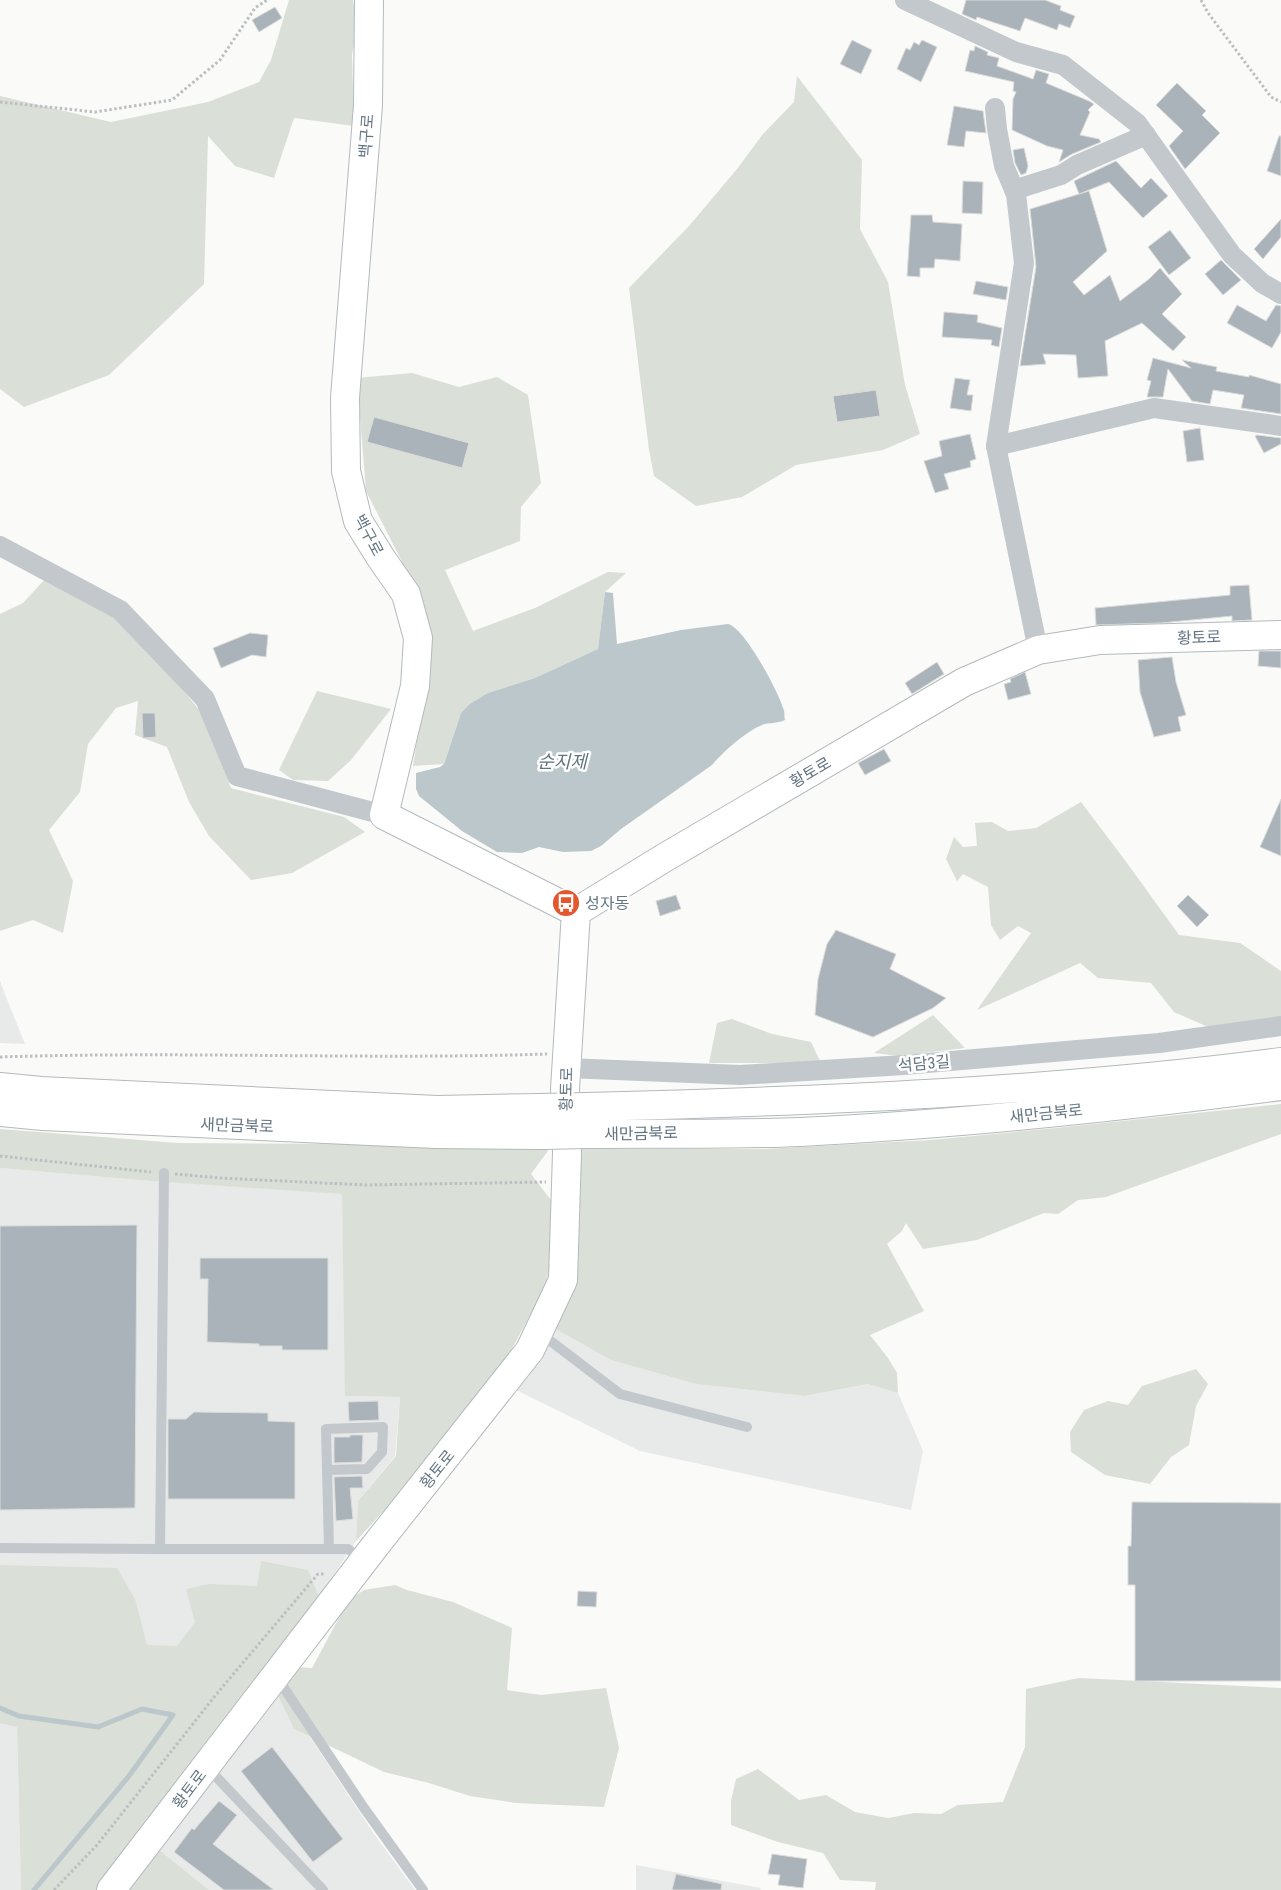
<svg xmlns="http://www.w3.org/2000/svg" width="1281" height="1890" font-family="'Roboto Condensed','Noto Sans KR',sans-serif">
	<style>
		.built { fill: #e8e9e9 }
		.green { fill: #dadfd7 }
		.water { fill: #bbc7cb }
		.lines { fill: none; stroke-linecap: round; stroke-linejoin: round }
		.stream { stroke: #bbc7cb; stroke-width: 5 }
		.building { fill: #aab3b9; stroke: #dcdcda }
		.secondary-casing { stroke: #b3babf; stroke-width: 30 }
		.highway-casing { stroke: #b4b9bd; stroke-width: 30 }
		.path { stroke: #bbbfc2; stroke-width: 3; stroke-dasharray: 2.5 2.5; stroke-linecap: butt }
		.lane { stroke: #c3c8cc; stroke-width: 10 }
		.street { stroke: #c3c8cc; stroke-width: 20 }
		.secondary { stroke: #fff; stroke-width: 28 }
		.highway { stroke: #fff; stroke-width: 28 }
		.highway-bridge-casing { stroke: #b4b9bd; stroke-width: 30; stroke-linecap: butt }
		.highway-bridge { stroke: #fff; stroke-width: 28 }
		.labels { text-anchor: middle; stroke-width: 5; stroke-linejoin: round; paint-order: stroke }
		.street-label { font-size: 16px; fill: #657683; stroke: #fff }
		.poi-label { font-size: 16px; fill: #657683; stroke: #fff; text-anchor: start }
		.water-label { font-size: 18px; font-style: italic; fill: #60757c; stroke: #fff }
	</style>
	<rect width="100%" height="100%" fill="#fafaf8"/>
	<!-- built -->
	<g class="built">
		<path d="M0,981L8,1002L25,1044L0,1043Z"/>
		<path d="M0,1168L151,1181L342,1193L346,1396L400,1397L395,1456L358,1501L356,1541L319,1597L17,1727L21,1890H0Z"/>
		<path d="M552,1327L611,1360L696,1384L804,1396L868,1384L898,1393L923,1451L911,1510L640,1451L516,1390Z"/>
		<path d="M277,1694L294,1729L310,1737L372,1831L415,1890H209L153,1845Z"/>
		<path d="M636,1865L761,1888L760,1890H636Z"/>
	</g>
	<!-- green -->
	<g class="green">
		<path d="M289,0H353L358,29L352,54L354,126L294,118L274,178L235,166L208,136L204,284L109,375L24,407L0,389V96L111,122L208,102L259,82L271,60Z"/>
		<path d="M797,76L862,160L860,229L888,282L905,385L920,434L883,450L796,465L742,497L696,506L654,476L649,450L629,288L689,226L737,169L763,134L794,102Z"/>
		<path d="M412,373L459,387L497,377L528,395L541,483L521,507L520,541L445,570L473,631L535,608L608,572L626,573L605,592L598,649L535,678L488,693L461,713L444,764L413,766L427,675L423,603L366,491L357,378Z"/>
		<path d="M46,578L107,610L164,667L200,711L231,788L344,817L365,832L292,873L251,880L209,836L189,802L167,747L135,735L138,701L116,708L88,744L80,792L49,830L73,881L63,933L33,920L0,931V614L23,603Z"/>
		<path d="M317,691L391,709L351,760L328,781L293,780L279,770Z"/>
		<path d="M1081,802L1127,863L1179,935L1240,943L1281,971V1021L1215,1030L1174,1012L1151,983L1098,978L1080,963L977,1010L1031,933L1018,926L1000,940L991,925L988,887L963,874L957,881L946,859L954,837L963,847L977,846L975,823L992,822L1008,831L1036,828Z"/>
		<path d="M933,1015L965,1048L899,1056L874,1053Z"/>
		<path d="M732,1019L772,1034L811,1042L821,1063H709L717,1023Z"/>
		<path d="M1281,1104V1134L1106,1197L1078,1200L1058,1214L1044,1213L977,1240L923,1249L906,1223L902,1231L887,1244L924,1311L870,1335L888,1358L897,1373L898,1393L868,1384L804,1396L696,1384L611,1360L552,1327L577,1149H765L931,1140L1056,1128Z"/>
		<path d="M0,1129L178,1143L357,1144L550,1148L531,1174L554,1204L555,1246L544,1290L510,1352L440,1449L356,1541L358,1501L396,1456L400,1397L345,1396L342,1194L151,1181L0,1168Z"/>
		<path d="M1196,1369L1208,1384L1196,1406L1189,1445L1171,1457L1150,1484L1105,1475L1071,1452L1070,1432L1084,1410L1108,1401L1128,1405L1142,1386Z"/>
		<path d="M261,1561L308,1570L319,1597L224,1726L96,1890H21L17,1727L0,1723V1565L117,1568L135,1599L147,1645L177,1646L195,1622L186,1589L209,1584L257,1586Z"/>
		<path d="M395,1585L407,1590L453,1602L512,1628L507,1690L541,1695L606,1688L619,1748L604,1807L516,1803L470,1796L429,1783L384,1772L294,1729L277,1694L295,1667L312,1668L348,1601L364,1590Z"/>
		<path d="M1079,1678L1281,1688V1890H875L876,1882L840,1880L823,1853L778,1842L731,1825V1801L736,1779L758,1769L799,1800L826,1795L855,1812L888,1818L914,1813L941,1814L958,1805L1003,1802L1025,1747L1026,1689Z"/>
		<path d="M153,1845L209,1890H121Z"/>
	</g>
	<!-- water -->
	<path class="water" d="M605,592L613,593L617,644L681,630L728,624C744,627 778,691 783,708C785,711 784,716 785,720C777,724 769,722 762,725C745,732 723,752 712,765L621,829L601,846L591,851L563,852L539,847L522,853L497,852L462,831L419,796L416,789V773L440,767L444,764L461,713L470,704L488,693L535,678L598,649Z"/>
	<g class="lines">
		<!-- stream -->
		<path class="stream" d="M0,1708L19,1716L98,1727L142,1709L173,1715L129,1776L34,1890"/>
	</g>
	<!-- building -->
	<g class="building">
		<path d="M966,0H1045L1061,6L1060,10L1075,16L1070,28L1059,24L1057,30L1025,18L1020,31L977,17L976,20L962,14Z"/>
		<path d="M275,7L282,18L259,32L252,20Z"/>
		<path d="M852,40L872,50L861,74L840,64Z"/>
		<path d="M922,40L937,47L921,82L897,69L906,48L910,50L914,42L919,45Z"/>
		<path d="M975,46L988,52L987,55L999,58L997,66L1033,79L1036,70L1049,74L1046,83L1089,101L1094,104L1088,110L1090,112L1080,135L1099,139L1101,142L1072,154L1059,162L1063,150L1047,146L1012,130L1013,99L1016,92L1013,91L1014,82L965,71L970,50L974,51Z"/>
		<path d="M1177,83L1206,111L1202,115L1220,133L1185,169L1169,146L1183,131L1156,105Z"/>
		<path d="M954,106L983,111L986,133L966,131L964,147L947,145Z"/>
		<path d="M1279,136H1281V176L1267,171Z"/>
		<path d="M1024,148L1028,166L1026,173L1021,175L1015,163L1013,150Z"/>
		<path d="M1116,161L1141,188L1151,178L1168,196L1143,218L1109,182L1079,194L1074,181Z"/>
		<path d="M963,181L983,182L982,214L962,213Z"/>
		<path d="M1089,191L1107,251L1073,282L1084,295L1110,275L1120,301L1149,279L1160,268L1182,294L1162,314L1186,337L1173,351L1142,323L1105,341L1108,376L1078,378L1076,355L1043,354L1046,364L1020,366L1036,267L1030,209Z"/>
		<path d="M911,215H932L933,222L962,224L960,261L935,259L934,268H920V277L907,276Z"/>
		<path d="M1281,219V237L1263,259L1254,249Z"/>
		<path d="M1170,230L1191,258L1169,275L1148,247Z"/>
		<path d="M1221,260L1241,280L1223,295L1205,274Z"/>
		<path d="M976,281L1008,287L1006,300L973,294Z"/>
		<path d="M1237,305L1266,321L1276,305L1281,306V332L1272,348L1227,323Z"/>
		<path d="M944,312L978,315L977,322L1002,328L999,347L991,345L992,340L942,337Z"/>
		<path d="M1153,358L1191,368L1182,360L1217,367L1216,371L1249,377V375L1281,384V414L1241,408L1244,395L1213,390L1210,404L1192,401L1168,369L1163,397H1147L1151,381L1147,380Z"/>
		<path d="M955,378L970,380L967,395H973L971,411L950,408Z"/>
		<path d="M876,390L880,416L837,422L833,396Z"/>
		<path d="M374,417L469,443L462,468L367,442Z"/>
		<path d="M1200,428L1204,460L1187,462L1183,431Z"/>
		<path d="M970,434L976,459L970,461L971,467L944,474L949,489L935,493L924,461L942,456L939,441Z"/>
		<path d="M1257,435L1281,438V444L1264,453L1255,436Z"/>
		<path d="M1249,585L1252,620L1232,621V616L1161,623L1096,625L1095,608L1230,595V586Z"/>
		<path d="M250,633L268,635L266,657L252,655L221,668L213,648Z"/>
		<path d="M1259,651H1281V668L1258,666Z"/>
		<path d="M1172,657L1176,682L1186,715L1178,717L1181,731L1154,737L1140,692L1138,660Z"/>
		<path d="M937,662L944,674L912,694L905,683Z"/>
		<path d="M1025,672L1031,694L1008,700L1004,684L1011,682L1010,679Z"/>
		<path d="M142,713H155L156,737L143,738Z"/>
		<path d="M884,749L891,761L865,775L858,763Z"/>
		<path d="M1281,799V856L1260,847Z"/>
		<path d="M676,895L681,909L660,916L656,901Z"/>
		<path d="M1188,895L1209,915L1197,927L1177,906Z"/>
		<path d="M836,930L896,954L890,969L946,998L933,1008L873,1037L815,1015L818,979L827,944Z"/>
		<path d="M137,1225L135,1508L0,1510V1226Z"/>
		<path d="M200,1258H328V1350H282V1346H259V1344L207,1342L208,1279H200Z"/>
		<path d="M378,1401L379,1420L349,1421L348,1402Z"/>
		<path d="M194,1412L268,1413V1421L295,1422V1499H168V1419H186Z"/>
		<path d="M350,1435H363L362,1462L334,1463V1437H350Z"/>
		<path d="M362,1476L363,1488H350L353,1519L336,1521L334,1477Z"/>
		<path d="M1132,1502L1281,1503V1681H1135V1585H1128V1546H1131Z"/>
		<path d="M578,1591L597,1592L596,1607L577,1606Z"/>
		<path d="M272,1747L343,1839L313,1862L241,1771Z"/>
		<path d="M219,1801L237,1815L213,1844L274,1890H224L174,1852L192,1828L194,1830Z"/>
		<path d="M772,1854L807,1859L803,1888L778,1885L780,1875L768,1874Z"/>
		<path d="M676,1874L722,1884L721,1890H672Z"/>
	</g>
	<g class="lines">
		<defs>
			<g id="secondary">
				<path d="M369,0L368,105L345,398L346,471L358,521L381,558L406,594L418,638L415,686L384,815L576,912"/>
				<path d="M111,1890L375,1546L530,1350L563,1280L567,1153L565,1089L576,912L664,858L964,682L1038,650L1100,640L1281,635"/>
			</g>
			<g id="highway">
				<path d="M0,1087L41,1091L437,1110L539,1108"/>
				<path d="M586,1107C819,1101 1051,1092 1281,1062"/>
				<path d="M0,1112L43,1116L436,1134L543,1135"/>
				<path d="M588,1134C659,1133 730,1135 800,1132C961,1124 1121,1107 1281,1086"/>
			</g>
		</defs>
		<!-- secondary casing -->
		<use href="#secondary" class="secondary-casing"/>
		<!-- highway casing -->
		<use href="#highway" class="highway-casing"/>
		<!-- path -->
		<g class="path">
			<path d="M1201,0L1208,13L1271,97L1281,102"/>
			<path d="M0,102L95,112L172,100L220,60L255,8L267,0"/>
			<path d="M0,1057C182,1051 364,1060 547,1054"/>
			<path d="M0,1156L151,1172"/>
			<path d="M175,1174L220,1178L366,1185L546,1182"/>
			<path d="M54,1890L97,1845L219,1691L318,1574H325"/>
		</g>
		<!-- lane -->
		<g class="lane">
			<path d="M540,1333L620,1394L747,1427"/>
			<path d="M327,1470L367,1469L382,1452L383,1427L326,1429L329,1549"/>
			<path d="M0,1548L160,1549L164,1173"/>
			<path d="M160,1549H348L363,1560"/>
			<path d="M276,1676L364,1808L423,1890"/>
			<path d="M207,1767L323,1890"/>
		</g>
		<!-- street -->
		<g class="street">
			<path d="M905,0L1016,52L1063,65L1137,123L1232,255L1262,283L1281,294"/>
			<path d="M995,108L997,129L1004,166L1016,194L1024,263L996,446L1038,650"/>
			<path d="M1014,190L1061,175L1077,165L1146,135"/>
			<path d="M996,446L1154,408L1281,426"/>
			<path d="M0,546L120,610L205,699L237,776L384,815"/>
			<path d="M566,1068L740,1075L904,1065L1159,1043L1281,1026"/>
		</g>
		<!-- secondary -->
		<use href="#secondary" class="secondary"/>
		<!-- highway -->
		<use href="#highway" class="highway"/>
		<defs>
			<g id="highway-bridge">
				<path d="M539,1108L586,1107"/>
				<path d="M543,1135L588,1134"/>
			</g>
		</defs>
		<!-- highway-bridge casing -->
		<use href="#highway-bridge" class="highway-bridge-casing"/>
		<!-- highway-bridge -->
		<use href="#highway-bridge" class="highway-bridge"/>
	</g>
	<!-- icons -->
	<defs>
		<symbol id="bus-disc" viewBox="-11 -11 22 22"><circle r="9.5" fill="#e4572e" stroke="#fff"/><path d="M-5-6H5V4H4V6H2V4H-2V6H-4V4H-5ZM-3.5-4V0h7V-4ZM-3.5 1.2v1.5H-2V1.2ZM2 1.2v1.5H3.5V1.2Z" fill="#fff"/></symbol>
	</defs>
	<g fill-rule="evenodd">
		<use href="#bus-disc" x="550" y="887" width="32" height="32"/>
	</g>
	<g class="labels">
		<!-- street labels -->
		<g class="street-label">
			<text transform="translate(366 136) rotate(-86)" y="6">백구로</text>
			<text transform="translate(369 535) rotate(62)" y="6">백구로</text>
			<text transform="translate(1199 637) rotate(-2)" y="6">황토로</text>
			<text transform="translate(810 772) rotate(-30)" y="6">황토로</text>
			<text transform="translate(924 1063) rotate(-5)" y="6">석담3길</text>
			<text transform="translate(566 1089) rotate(-89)" y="6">황토로</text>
			<text transform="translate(1046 1113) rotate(-6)" y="6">새만금북로</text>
			<text transform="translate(237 1125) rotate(2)" y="6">새만금북로</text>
			<text transform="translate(641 1133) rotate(-1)" y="6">새만금북로</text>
			<text transform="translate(437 1469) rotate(-51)" y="6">황토로</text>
			<text transform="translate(189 1789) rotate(-53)" y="6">황토로</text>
		</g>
		<!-- poi labels -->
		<g class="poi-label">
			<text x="585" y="909">성자동</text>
		</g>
		<!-- water labels -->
		<g class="water-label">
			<text x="562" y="768">순지제</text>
		</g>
	</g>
</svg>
